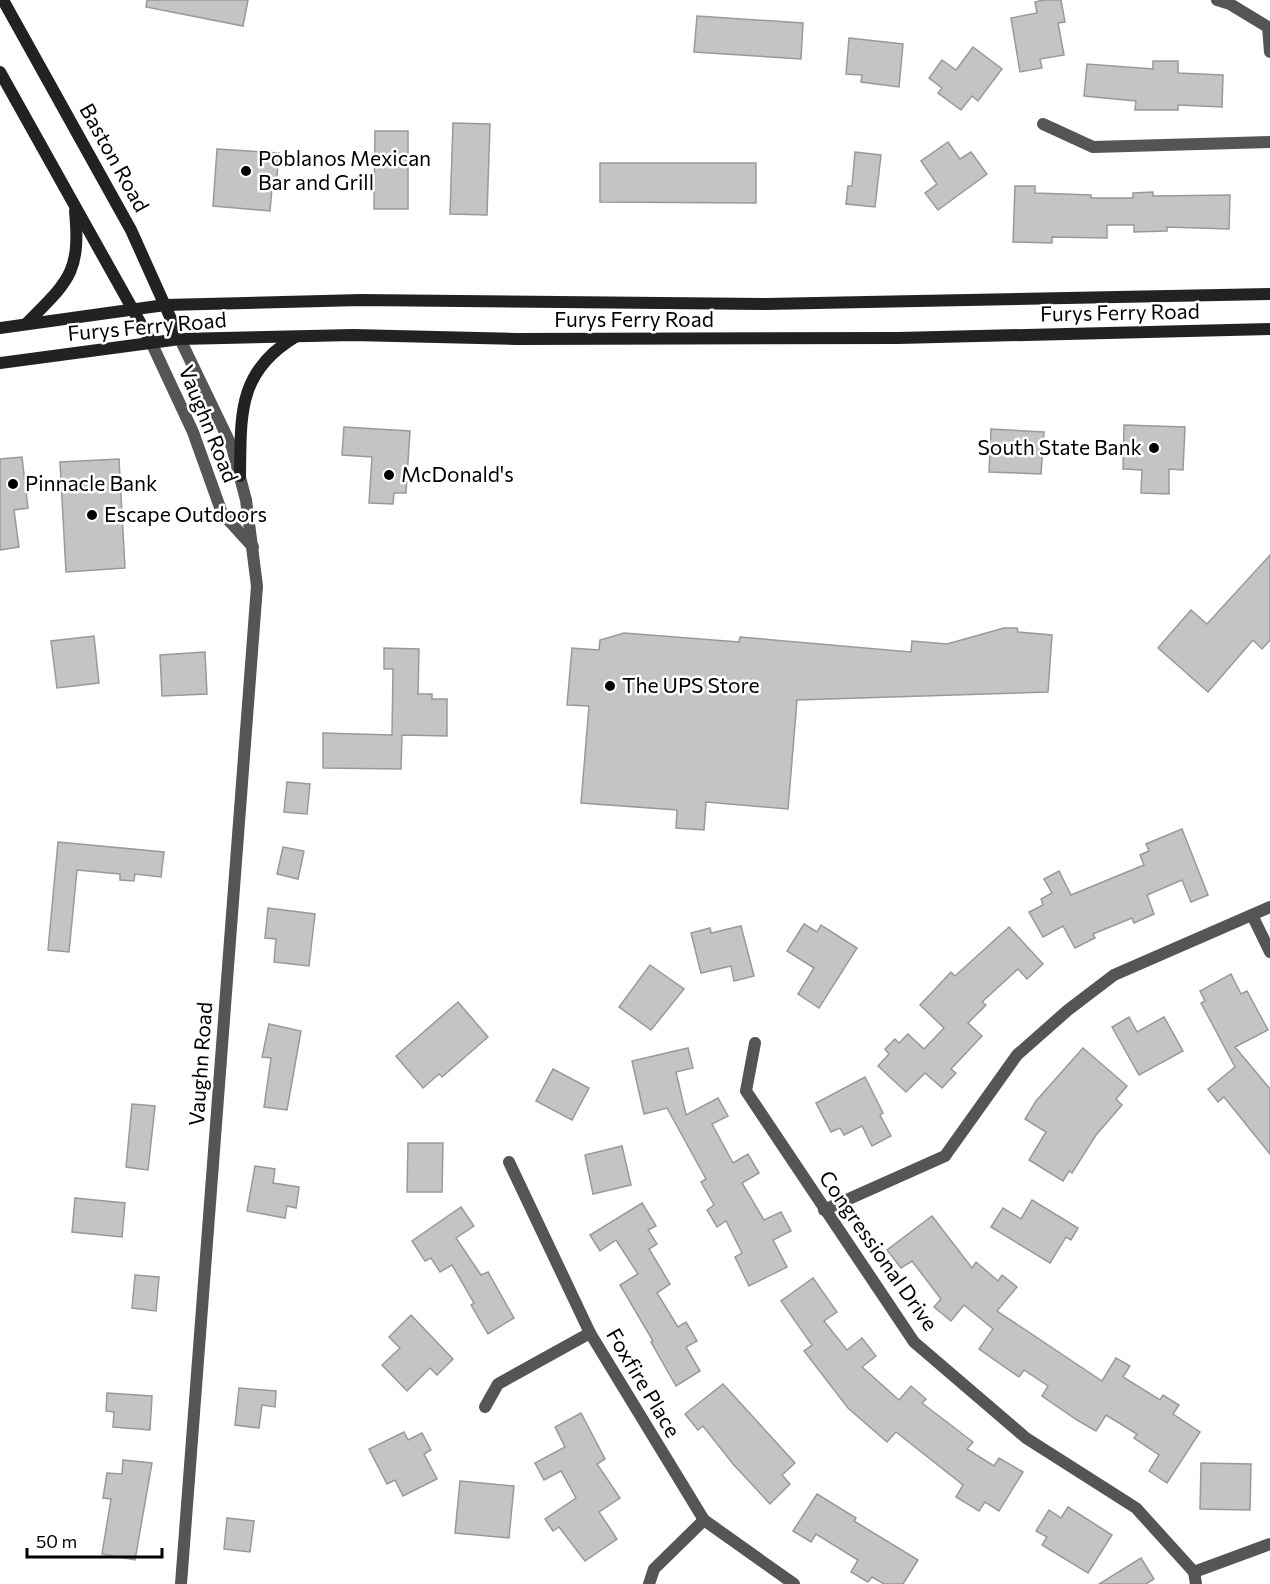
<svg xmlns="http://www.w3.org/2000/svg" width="1270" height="1584" font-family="Commissioner,sans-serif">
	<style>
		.building { fill: #c4c4c4; stroke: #999; stroke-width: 1.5 }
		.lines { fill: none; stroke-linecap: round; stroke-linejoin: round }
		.minor { stroke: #555; stroke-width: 12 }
		.secondary { stroke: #222; stroke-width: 12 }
		.poi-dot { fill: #000; stroke: #fff; stroke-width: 2 }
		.labels { text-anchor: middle; stroke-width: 5; stroke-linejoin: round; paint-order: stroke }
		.street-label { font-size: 21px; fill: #000; stroke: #fff }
		.poi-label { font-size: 21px; fill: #000; stroke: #fff; text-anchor: start }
	</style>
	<rect width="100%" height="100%" fill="#fff"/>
	<!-- building -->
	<g class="building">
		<path d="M147,0H248L243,26L146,7Z"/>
		<path d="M1043,0H1061L1065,22L1058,23L1064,55L1040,59L1042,68L1020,72L1011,18L1037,13L1035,2Z"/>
		<path d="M697,16L803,23L801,59L694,52Z"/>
		<path d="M849,38L903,44L899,87L861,82L862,75L846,74Z"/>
		<path d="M973,47L1002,69L978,101L972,96L961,110L938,93L942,88L929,78L942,60L956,70Z"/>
		<path d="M1153,61H1178V73L1223,75L1222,107L1178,105V110H1135L1136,101L1084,96L1087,64L1153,69Z"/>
		<path d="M453,123L490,124L487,215L450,214Z"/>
		<path d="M375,131H408V209H374Z"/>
		<path d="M948,142L960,159L971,152L987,174L938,210L925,193L937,184L921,161Z"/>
		<path d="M217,149L279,153L276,188H272L270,211L213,206Z"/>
		<path d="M855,152L881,155L875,207L846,204L848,186H852Z"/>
		<path d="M600,163H756V203L600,202Z"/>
		<path d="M1015,186H1035V193L1091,195V198H1133V193L1153,192V196L1230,195L1229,229L1167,227V231L1134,232V225H1107V238L1052,237V243L1013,242Z"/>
		<path d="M1124,425L1185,427L1183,470L1169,469V494L1141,493L1142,470L1123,469Z"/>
		<path d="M344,427L410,431L406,493H394L393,504L369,503L372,457L342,455Z"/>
		<path d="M991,429L1044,432L1041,474L989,472Z"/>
		<path d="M22,457L28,508L14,510L19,547L0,550V459Z"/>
		<path d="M119,459L125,568L66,572L60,462Z"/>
		<path d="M1270,555V640L1262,649L1253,640L1208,692L1158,648L1191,610L1207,624Z"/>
		<path d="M1004,628H1017L1018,632L1052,635L1048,692L797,700L788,809L706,802L704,830L676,828L677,810L581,803L589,706L567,705L572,648L599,650L600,640L624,633L739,642L740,637L911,652L912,641L947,644Z"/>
		<path d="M94,636L99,683L57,688L51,641Z"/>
		<path d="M384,648L419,649L418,694H432V699H447V736L402,735L401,769L323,768V733L392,735L393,669H384Z"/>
		<path d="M205,652L207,694L162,696L160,655Z"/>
		<path d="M287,782L310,784L307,814L284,812Z"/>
		<path d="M1182,829L1208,895L1191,902L1182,880L1147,895L1154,914L1134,923L1132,918L1093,934L1095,938L1075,948L1063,926L1043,937L1029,912L1043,905L1041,899L1052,893L1044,879L1059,871L1071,895L1144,865L1140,855L1149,851L1146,844Z"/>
		<path d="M58,842L164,852L161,877L135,874L134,881L120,880V874L77,870L69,952L48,950Z"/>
		<path d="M283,847L304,851L298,879L277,874Z"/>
		<path d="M268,908L315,914L309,966L274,962L276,939L265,938Z"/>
		<path d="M804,924L817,932L821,925L857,948L819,1008L798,994L814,968L787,951Z"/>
		<path d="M741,926L754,976L734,981L731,966L701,973L691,933L710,928L711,933Z"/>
		<path d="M1009,927L1043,964L1027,979L1018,969L982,1002L986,1005L968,1023L982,1036L951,1069L956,1073L942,1088L925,1073L906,1092L878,1066L889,1054L885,1049L895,1039L899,1043L908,1034L924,1049L944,1028L920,1005L951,972L955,976Z"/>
		<path d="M650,965L684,989L651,1030L619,1007Z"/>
		<path d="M1231,974L1241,994L1247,991L1268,1030L1235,1047L1270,1089V1154L1224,1097L1218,1102L1208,1089L1235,1067L1201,1003L1205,1001L1200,991Z"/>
		<path d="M458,1002L488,1037L442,1077L439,1074L423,1088L396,1056Z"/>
		<path d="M1129,1017L1137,1032L1164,1017L1183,1051L1139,1075L1112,1027Z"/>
		<path d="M269,1024L301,1031L287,1110L264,1107L271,1058L262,1057Z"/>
		<path d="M688,1048L693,1068L676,1072L686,1115L718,1098L728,1116L712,1124L733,1163L748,1154L759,1173L742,1183L764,1220L781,1212L791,1231L773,1240L787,1267L749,1286L735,1257L742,1253L726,1221L717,1227L707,1210L714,1205L701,1182L706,1179L667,1108L644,1114L632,1061Z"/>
		<path d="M1083,1048L1127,1086L1116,1099L1122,1105L1096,1135L1072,1173L1069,1171L1063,1181L1029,1160L1046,1132L1025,1119L1036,1101Z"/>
		<path d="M553,1069L589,1088L572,1120L536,1101Z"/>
		<path d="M865,1077L883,1113L880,1115L891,1136L872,1146L862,1126L844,1135L840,1128L831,1132L816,1103Z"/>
		<path d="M132,1104L155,1106L148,1170L126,1167Z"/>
		<path d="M408,1143H443L442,1192H407Z"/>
		<path d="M622,1146L631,1185L593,1194L585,1155Z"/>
		<path d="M255,1166L275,1169L273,1183L299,1187L296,1208L287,1206L285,1218L247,1211Z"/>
		<path d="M75,1198L125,1203L122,1237L72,1232Z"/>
		<path d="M1032,1200L1078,1228L1071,1240L1066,1237L1050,1263L991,1227L1003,1208L1021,1219Z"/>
		<path d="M642,1203L656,1226L648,1230L657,1244L649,1249L670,1284L657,1293L678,1327L686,1322L697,1341L686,1347L700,1371L676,1386L651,1342L653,1341L620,1285L638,1274L616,1240L600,1251L590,1235Z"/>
		<path d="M461,1207L474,1226L456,1238L481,1275L488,1272L514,1318L488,1334L471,1305L474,1303L452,1265L440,1272L431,1258L425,1261L412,1241Z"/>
		<path d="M932,1216L972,1268L976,1262L998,1281L1002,1275L1017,1287L997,1311L1102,1381L1116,1358L1130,1366L1123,1377L1160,1400L1163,1395L1179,1405L1173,1414L1200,1432L1167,1483L1149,1471L1159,1455L1134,1438L1137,1434L1106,1415L1096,1431L1077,1420L1042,1396L1048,1386L1024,1370L1019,1377L979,1349L993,1329L964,1305L951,1321L934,1307L941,1299L912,1261L901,1268L887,1250Z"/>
		<path d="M135,1275L159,1277L156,1311L132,1308Z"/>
		<path d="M813,1278L837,1312L824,1321L847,1350L862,1338L876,1356L862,1367L899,1400L911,1386L926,1399L922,1403L973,1442L967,1449L994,1466L999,1458L1023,1472L999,1511L985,1502L979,1511L956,1497L963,1485L896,1432L887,1442L848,1408L804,1351L812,1345L781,1301Z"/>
		<path d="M411,1315L453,1359L437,1375L430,1368L407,1391L382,1365L400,1348L389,1337Z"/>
		<path d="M723,1384L795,1463L782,1475L790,1484L770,1504L733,1464L703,1426L698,1430L685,1414Z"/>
		<path d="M239,1388L276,1391L275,1407L262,1405L259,1428L235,1425Z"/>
		<path d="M107,1393L152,1396L150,1430L113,1427L114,1412L106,1411Z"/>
		<path d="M581,1413L605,1459L597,1464L620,1498L599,1512L617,1539L585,1561L559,1527L553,1531L545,1519L576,1498L561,1471L544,1480L535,1463L565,1447L555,1427Z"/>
		<path d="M404,1432L408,1440L422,1433L431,1450L424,1454L437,1479L403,1496L395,1480L387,1484L369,1449Z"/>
		<path d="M123,1460L152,1463L135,1560L102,1554L111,1499L103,1498L107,1473L122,1474Z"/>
		<path d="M1201,1463L1251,1464L1250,1510L1200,1509Z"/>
		<path d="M460,1481L514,1486L509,1538L455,1533Z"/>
		<path d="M817,1494L856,1518L854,1521L918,1560L903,1584H884L872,1577L868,1582L851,1572L858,1560L816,1534L811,1542L793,1531Z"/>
		<path d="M1068,1507L1112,1535L1088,1573L1042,1545L1047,1537L1036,1531L1049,1510L1061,1518Z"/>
		<path d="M227,1518L254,1521L250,1552L224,1549Z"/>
		<path d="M1141,1558L1154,1579L1146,1584H1099Z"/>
	</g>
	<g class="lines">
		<!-- minor -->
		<g class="minor">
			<path d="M1217,0L1230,4L1268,27L1270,52"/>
			<path d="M1043,124L1093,147L1270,142"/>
			<path d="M180,339L232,447L246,500L257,586L181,1584"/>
			<path d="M151,342L193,432L222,513L253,547"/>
			<path d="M1252,915L1270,952"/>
			<path d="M755,1043L746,1091L914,1342L1026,1438L1136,1508L1194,1572L1196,1584"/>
			<path d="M509,1162L590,1333L704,1520L794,1584"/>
			<path d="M824,1210L945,1156L1017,1055L1068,1010L1114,975L1270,907"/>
			<path d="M485,1407L498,1384L590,1333"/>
			<path d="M1194,1572L1270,1544"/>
			<path d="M649,1584L654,1569L704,1520"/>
		</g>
		<!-- secondary -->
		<g class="secondary">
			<path d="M3,0L131,230L180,339"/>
			<path d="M0,72L151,342"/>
			<path d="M26,324C68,281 81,274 75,211"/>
			<path d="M0,328L165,305L361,300L766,304L1270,294"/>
			<path d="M0,363L180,339L353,335L516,339L898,338L1270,329"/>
			<path d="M240,476C241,415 237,372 295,337"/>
		</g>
	</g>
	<!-- markers -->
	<g class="poi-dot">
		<circle cx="246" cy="171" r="6"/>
		<circle cx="1154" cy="448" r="6"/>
		<circle cx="389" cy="475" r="6"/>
		<circle cx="13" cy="484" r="6"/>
		<circle cx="92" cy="515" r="6"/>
		<circle cx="610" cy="686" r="6"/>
	</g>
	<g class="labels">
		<!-- street labels -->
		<g class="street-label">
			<text transform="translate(114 158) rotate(61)" y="7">Baston Road</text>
			<text transform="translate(1120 313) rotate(-1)" y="7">Furys Ferry Road</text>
			<text x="634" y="327">Furys Ferry Road</text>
			<text transform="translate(147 327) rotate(-5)" y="7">Furys Ferry Road</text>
			<text transform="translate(208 424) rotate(68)" y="7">Vaughn Road</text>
			<text transform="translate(201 1064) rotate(-86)" y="7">Vaughn Road</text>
			<text transform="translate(878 1251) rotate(55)" y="7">Congressional Drive</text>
			<text transform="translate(643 1383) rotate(59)" y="7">Foxfire Place</text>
		</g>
		<!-- poi labels -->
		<g class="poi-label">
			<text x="258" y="166">Poblanos Mexican<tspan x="258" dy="24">Bar and Grill</tspan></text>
			<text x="1142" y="455" text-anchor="end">South State Bank</text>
			<text x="401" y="482">McDonald's</text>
			<text x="25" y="491">Pinnacle Bank</text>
			<text x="104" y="522">Escape Outdoors</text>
			<text x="622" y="693">The UPS Store</text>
		</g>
	</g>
	<!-- scale -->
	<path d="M27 1548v9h135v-9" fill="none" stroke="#000000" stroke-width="3"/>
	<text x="36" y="1548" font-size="18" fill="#000000" stroke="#ffffff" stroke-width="4.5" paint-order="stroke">50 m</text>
</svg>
